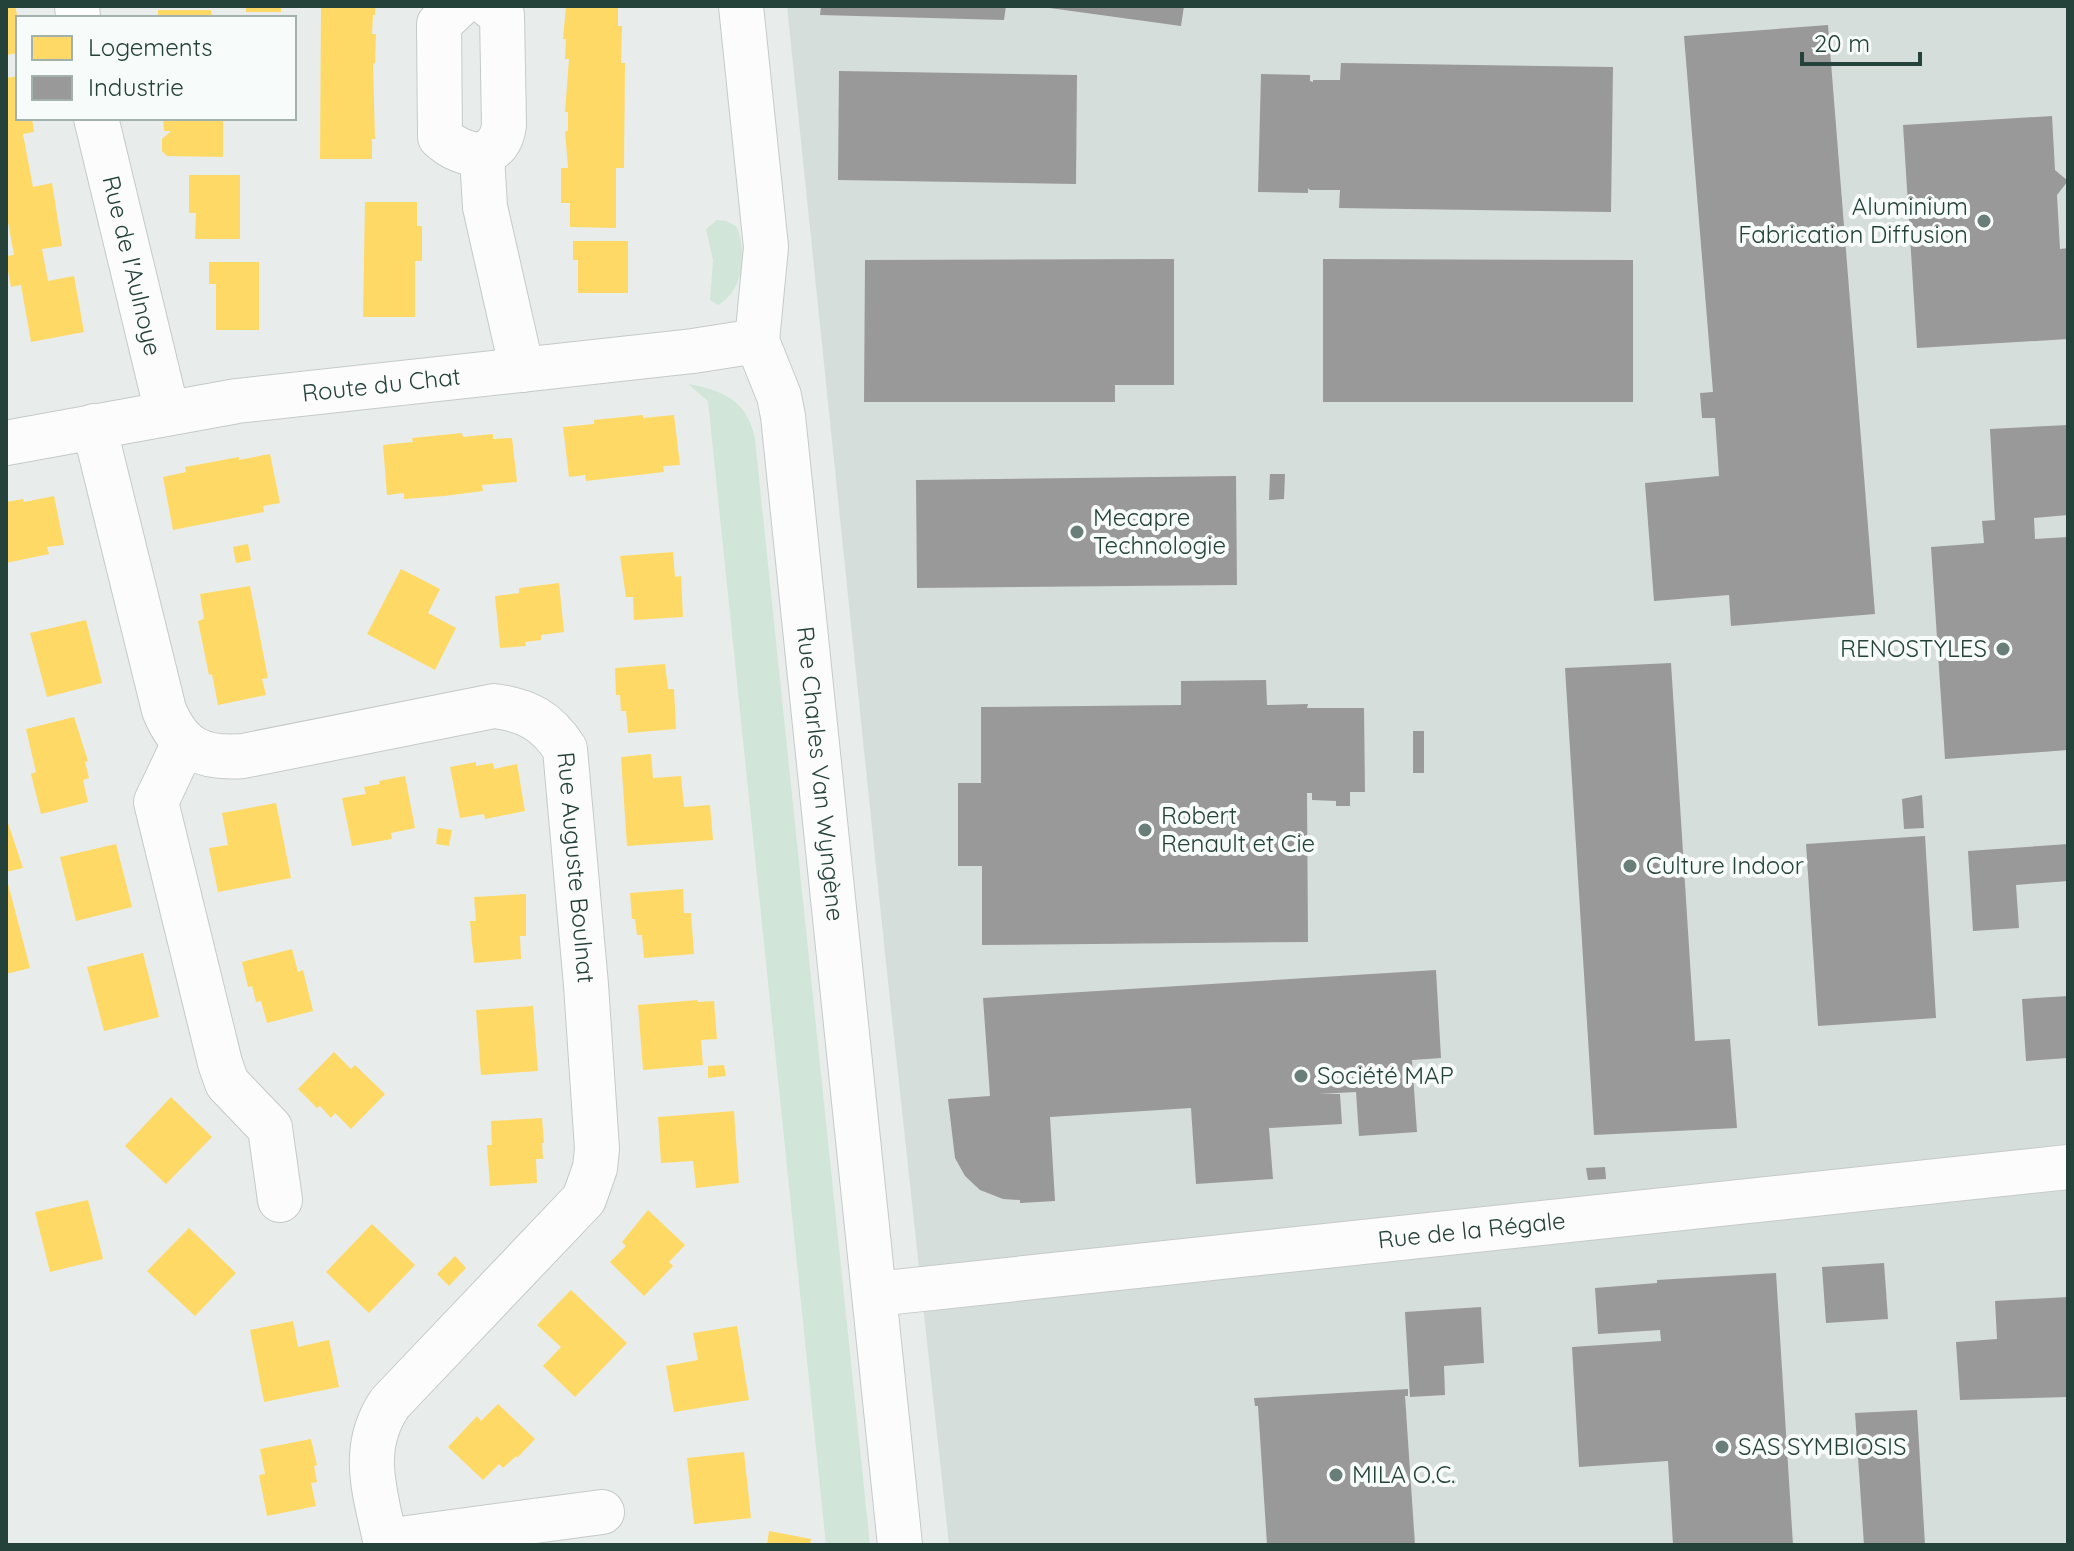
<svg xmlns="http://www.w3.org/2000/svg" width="2074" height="1551" font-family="Quicksand,sans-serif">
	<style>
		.built { fill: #d6dedb }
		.green { fill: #d1e6d8 }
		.homes { fill: #ffd966 }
		.industry { fill: #999 }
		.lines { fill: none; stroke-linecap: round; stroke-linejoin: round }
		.minor-casing { stroke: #c5cac8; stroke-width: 46 }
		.minor { stroke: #fcfcfc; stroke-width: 44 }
		.poi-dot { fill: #697e78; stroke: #f7fbf9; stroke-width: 3 }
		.labels { text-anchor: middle; stroke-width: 8; stroke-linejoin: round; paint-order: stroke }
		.poi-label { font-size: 24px; fill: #24423a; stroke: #f7fbf9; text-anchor: start }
		.street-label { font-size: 24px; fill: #24423a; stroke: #f7fbf9 }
	</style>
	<rect width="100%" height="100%" fill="#e8edeb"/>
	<!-- built -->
	<path class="built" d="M787,6H2068V1545H949L886,963Z"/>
	<!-- green -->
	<g class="green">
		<path d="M717,220L726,221L736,226C748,250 744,291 718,305L710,300L713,260L706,229Z"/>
		<path d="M688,384C723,390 748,401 755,439L870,1545H826L708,401Z"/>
	</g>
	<!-- homes -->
	<g class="homes">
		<path d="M6,6H15L18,19V53L6,55Z"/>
		<rect x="246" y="6" width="35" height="6"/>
		<path d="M321,6H375V15H373L372,34H376L375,63L373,64L375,139H372V159H320Z"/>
		<path d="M566,6H618V26H622L621,63H625L624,168H616V228L570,227V203H561V168H568L565,131H568V112H565L569,59H565L566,39H563Z"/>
		<path d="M158,10H211L212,18H158Z"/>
		<path d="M18,76V118H32L34,132L23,134L33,187L52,183L62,246L42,249L48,281L74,276L84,332L31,342L21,285L11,287L6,261V256L14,255L6,211V78Z"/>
		<path d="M163,118H223V157L167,156L162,151V139L171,131H164Z"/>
		<path d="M189,175H240V239H195L196,213H189Z"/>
		<path d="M365,202H417V226H422V261H415V317H363Z"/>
		<path d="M573,241H628V293H578V260H573Z"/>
		<path d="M209,262H259V330H216V284H209Z"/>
		<path d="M643,415V418L674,415L680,465L663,466L664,472L586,481L585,475L569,477L563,427L594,424V420Z"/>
		<path d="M462,433L463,437L493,434V439L512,438L517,482L482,485L483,491L444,496L404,499V493L387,495L383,445L413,442L412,438Z"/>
		<path d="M270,454L280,503L263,506L264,512L173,530L163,477L186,472L185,467L239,457V460Z"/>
		<path d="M54,496L64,545L47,547L49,554L6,563V502L23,499L24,502Z"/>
		<path d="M248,544L251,560L236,563L233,547Z"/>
		<path d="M673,552L675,577L681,576L683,617L634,620L633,597H626L620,556Z"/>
		<path d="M401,569L440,589L428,613L456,628L435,670L367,634Z"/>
		<path d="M559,583L564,632L541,635V640L525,642L526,646L500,648L495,596L519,593V588Z"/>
		<path d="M250,586L268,678L262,679L266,695L218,705L212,674L209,675L198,621L204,619L200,594Z"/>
		<path d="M86,620L102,683L47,697L30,633Z"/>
		<path d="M665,664L668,689H674L676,729L628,733L626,711H621L620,695H616L615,668Z"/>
		<path d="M74,717L88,761L85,762L89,778L83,780L88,802L41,814L31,774L36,772L26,729Z"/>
		<path d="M651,754L653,778L681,776L684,807L710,805L713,840L627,846L621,757Z"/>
		<path d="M476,762V766L493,763L494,769L517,764L525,811L485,819L484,814L460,818L450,767Z"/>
		<path d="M405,776L415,828L391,833L392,839L352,846L342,798L366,794L364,787L380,784L379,781Z"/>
		<path d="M276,803L291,878L218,892L209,848L228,845L222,813Z"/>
		<path d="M6,817L23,868L6,872Z"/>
		<path d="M438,828L452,830L449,846L436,844Z"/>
		<path d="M116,844L132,907L76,921L60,857Z"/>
		<path d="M6,876L30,968L6,974Z"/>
		<path d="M683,889L684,913H691L694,954L644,958L642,935H637L635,919H632L630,893Z"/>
		<path d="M526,894V936H520L521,959L474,963L470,921H476L474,897Z"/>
		<path d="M292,949L298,972L303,970L313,1011L267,1023L261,1001L256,1002L252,986L248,987L242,962Z"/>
		<path d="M143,953L159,1017L104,1031L87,967Z"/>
		<path d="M698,1000V1002L714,1001L717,1039L701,1040L703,1065L643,1070L638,1005Z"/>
		<path d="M533,1006L538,1071L481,1075L476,1010Z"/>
		<path d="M334,1052L351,1069L355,1065L385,1094L351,1129L335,1113L331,1118L320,1106L317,1108L298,1089Z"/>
		<path d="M724,1065L726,1076L708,1078V1066Z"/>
		<path d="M171,1097L212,1137L166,1184L125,1146Z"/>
		<path d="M734,1111L739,1183L696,1188L693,1161L661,1163L658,1117Z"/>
		<path d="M542,1118L544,1143H542L543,1159H536L537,1183L490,1186L487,1145H492L491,1121Z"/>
		<path d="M88,1200L103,1259L50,1272L35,1212Z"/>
		<path d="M648,1210L685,1245L669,1262L673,1266L644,1296L610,1262L626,1246L622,1242Z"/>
		<path d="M372,1224L415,1265L369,1313L326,1272Z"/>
		<path d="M189,1228L236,1273L195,1316L147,1271Z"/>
		<path d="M455,1256L466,1268L449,1286L437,1274Z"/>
		<path d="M571,1290L627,1343L575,1397L543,1366L561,1347L537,1325Z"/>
		<path d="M293,1321L298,1347L329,1340L339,1387L264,1402L250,1330Z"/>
		<path d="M737,1326L749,1400L674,1412L666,1366L698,1360L693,1333Z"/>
		<path d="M498,1404L535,1439L517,1458L516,1456L503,1468L499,1464L483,1480L448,1447L477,1416L481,1421Z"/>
		<path d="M311,1439L317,1465L314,1466L317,1482L311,1483L316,1506L267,1516L259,1475L265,1474L260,1449Z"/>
		<path d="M744,1452L751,1518L694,1524L687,1458Z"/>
		<path d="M769,1531L811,1539L810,1545H767Z"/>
	</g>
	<!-- industry -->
	<g class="industry">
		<path d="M821,6H1006L1004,20L820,15Z"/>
		<path d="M1035,6H1184L1181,26Z"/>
		<path d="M1828,25L1875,614L1731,626L1729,595L1654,601L1645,483L1719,476L1715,418H1702L1700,393L1713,392L1684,36Z"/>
		<path d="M1341,63L1613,67L1611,212L1339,208L1340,190H1310L1308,188V193L1258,192L1261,74L1310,75V81L1313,82V80H1340Z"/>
		<path d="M839,71L1077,75L1076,184L838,180Z"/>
		<path d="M2052,116L2055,170L2068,181L2057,195L2060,249L2068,248V339L1917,348L1903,125Z"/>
		<path d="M1174,259V385H1115V402H864L865,260Z"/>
		<path d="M1323,259L1633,260V402H1323Z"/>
		<path d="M2068,425V515L2034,518L2035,539L2068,537V750L1945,759L1931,547L1984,543L1982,521L1995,520L1990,429Z"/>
		<path d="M1270,474H1285L1284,499L1269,500Z"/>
		<path d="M1236,476L1237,585L917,588L916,480Z"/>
		<path d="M1671,663L1695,1041L1730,1039L1737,1128L1594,1135L1565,668Z"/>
		<path d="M1266,680L1267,705L1308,704L1307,708H1364L1365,792H1350V806H1336V801L1312,800V793H1307L1308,942L982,945V866H958V783H981V707L1181,705V681Z"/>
		<rect x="1413" y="731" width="11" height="42"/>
		<path d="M1922,795L1924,828L1904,829L1902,799Z"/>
		<path d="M1925,836L1936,1018L1818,1026L1806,844Z"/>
		<path d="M2068,844V881L2016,885L2019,928L1973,931L1968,851Z"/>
		<path d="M1436,970L1441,1058L1412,1060L1417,1132L1359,1136L1356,1092L1319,1094H1340L1342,1124L1269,1128L1273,1179L1196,1184L1191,1108L1050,1117L1055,1201L1020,1203V1200L1003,1199L980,1190L965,1176L955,1158L948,1099L990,1096L983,998Z"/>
		<path d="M2068,996V1058L2026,1061L2022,999Z"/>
		<path d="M1605,1167L1606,1179L1588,1180L1586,1168Z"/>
		<path d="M1884,1263L1888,1319L1826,1323L1822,1267Z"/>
		<path d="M1776,1273L1793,1545H1673L1668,1461L1579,1467L1572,1347L1661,1341L1660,1330L1598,1334L1595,1288L1657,1283V1280Z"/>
		<path d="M2068,1297V1397L1960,1400L1956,1342L1997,1339L1995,1301Z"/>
		<path d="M1481,1307L1484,1363L1444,1366L1445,1395L1410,1397L1405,1312Z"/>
		<path d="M1408,1389V1396H1405L1415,1545H1267L1258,1406H1255L1254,1398Z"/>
		<path d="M1917,1410L1925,1545H1864L1855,1413Z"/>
	</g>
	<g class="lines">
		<defs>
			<g id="minor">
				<path d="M77,6L78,18"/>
				<path d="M458,6L439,24L440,137C453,149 465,153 482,156C496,147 502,141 504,125L502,15L490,6"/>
				<path id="s1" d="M741,6L766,247L757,341L779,396L783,416L900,1545"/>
				<path id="s2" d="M96,118L167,412"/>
				<path d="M482,156L485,207L522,370"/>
				<path id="s3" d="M94,426L164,710C180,749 202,759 243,756L494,706C527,710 547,721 565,749L586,985L597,1149L595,1168L584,1199L390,1403C358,1450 376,1494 386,1545"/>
				<path id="s4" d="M6,443L237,401L693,351L757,341"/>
				<path d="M184,743L156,802L220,1063L227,1083L270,1128L280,1200"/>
				<path id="s5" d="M875,1294L2068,1167"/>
				<path d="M385,1541L602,1512"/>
			</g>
		</defs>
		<!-- minor casing -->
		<use href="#minor" class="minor-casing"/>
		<!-- minor -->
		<use href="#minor" class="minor"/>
	</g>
	<!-- markers -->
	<g class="poi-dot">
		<circle cx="1984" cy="221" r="8"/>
		<circle cx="1077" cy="532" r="8"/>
		<circle cx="2003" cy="649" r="8"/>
		<circle cx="1145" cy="830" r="8"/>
		<circle cx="1630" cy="866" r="8"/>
		<circle cx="1301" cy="1076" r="8"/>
		<circle cx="1722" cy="1447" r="8"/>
		<circle cx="1336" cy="1475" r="8"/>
	</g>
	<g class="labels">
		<!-- poi labels -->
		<g class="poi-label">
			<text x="1968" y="215" text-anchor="end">Aluminium<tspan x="1968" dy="28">Fabrication Diffusion</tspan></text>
			<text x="1093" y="526">Mecapre<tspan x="1093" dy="28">Technologie</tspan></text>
			<text x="1987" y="657" text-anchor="end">RENOSTYLES</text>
			<text x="1161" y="824">Robert<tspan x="1161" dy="28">Renault et Cie</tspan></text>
			<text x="1646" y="874">Culture Indoor</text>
			<text x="1317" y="1084">Société MAP</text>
			<text x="1738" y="1455">SAS SYMBIOSIS</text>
			<text x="1352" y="1483">MILA O.C.</text>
		</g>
		<!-- street labels -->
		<g class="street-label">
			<text dy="8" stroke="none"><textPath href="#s2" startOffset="152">Rue de l'Aulnoye</textPath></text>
			<text dy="8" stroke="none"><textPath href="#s4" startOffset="380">Route du Chat</textPath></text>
			<text dy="8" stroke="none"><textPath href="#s1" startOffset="776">Rue Charles Van Wyngène</textPath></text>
			<text dy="8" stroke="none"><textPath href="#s3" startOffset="854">Rue Auguste Boulnat</textPath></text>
			<text dy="8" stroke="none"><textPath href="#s5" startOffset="600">Rue de la Régale</textPath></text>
		</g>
	</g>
	<!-- border -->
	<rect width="2074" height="1551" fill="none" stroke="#24423a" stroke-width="16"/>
	<!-- legend -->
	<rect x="16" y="16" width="280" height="104" fill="#f7fbf9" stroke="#a3b1ad" stroke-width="2"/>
	<rect x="32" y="36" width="40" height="24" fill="#ffd966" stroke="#a3b1ad" stroke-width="2"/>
	<text x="88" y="56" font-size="24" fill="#24423a">Logements</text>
	<rect x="32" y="76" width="40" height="24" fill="#999999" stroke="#a3b1ad" stroke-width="2"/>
	<text x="88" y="96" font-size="24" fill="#24423a">Industrie</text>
	<!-- scale -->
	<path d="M1802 52v12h118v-12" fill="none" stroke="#24423a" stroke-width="4"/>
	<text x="1814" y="52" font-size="24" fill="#24423a" stroke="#f7fbf9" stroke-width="6" paint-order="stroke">20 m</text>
</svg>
